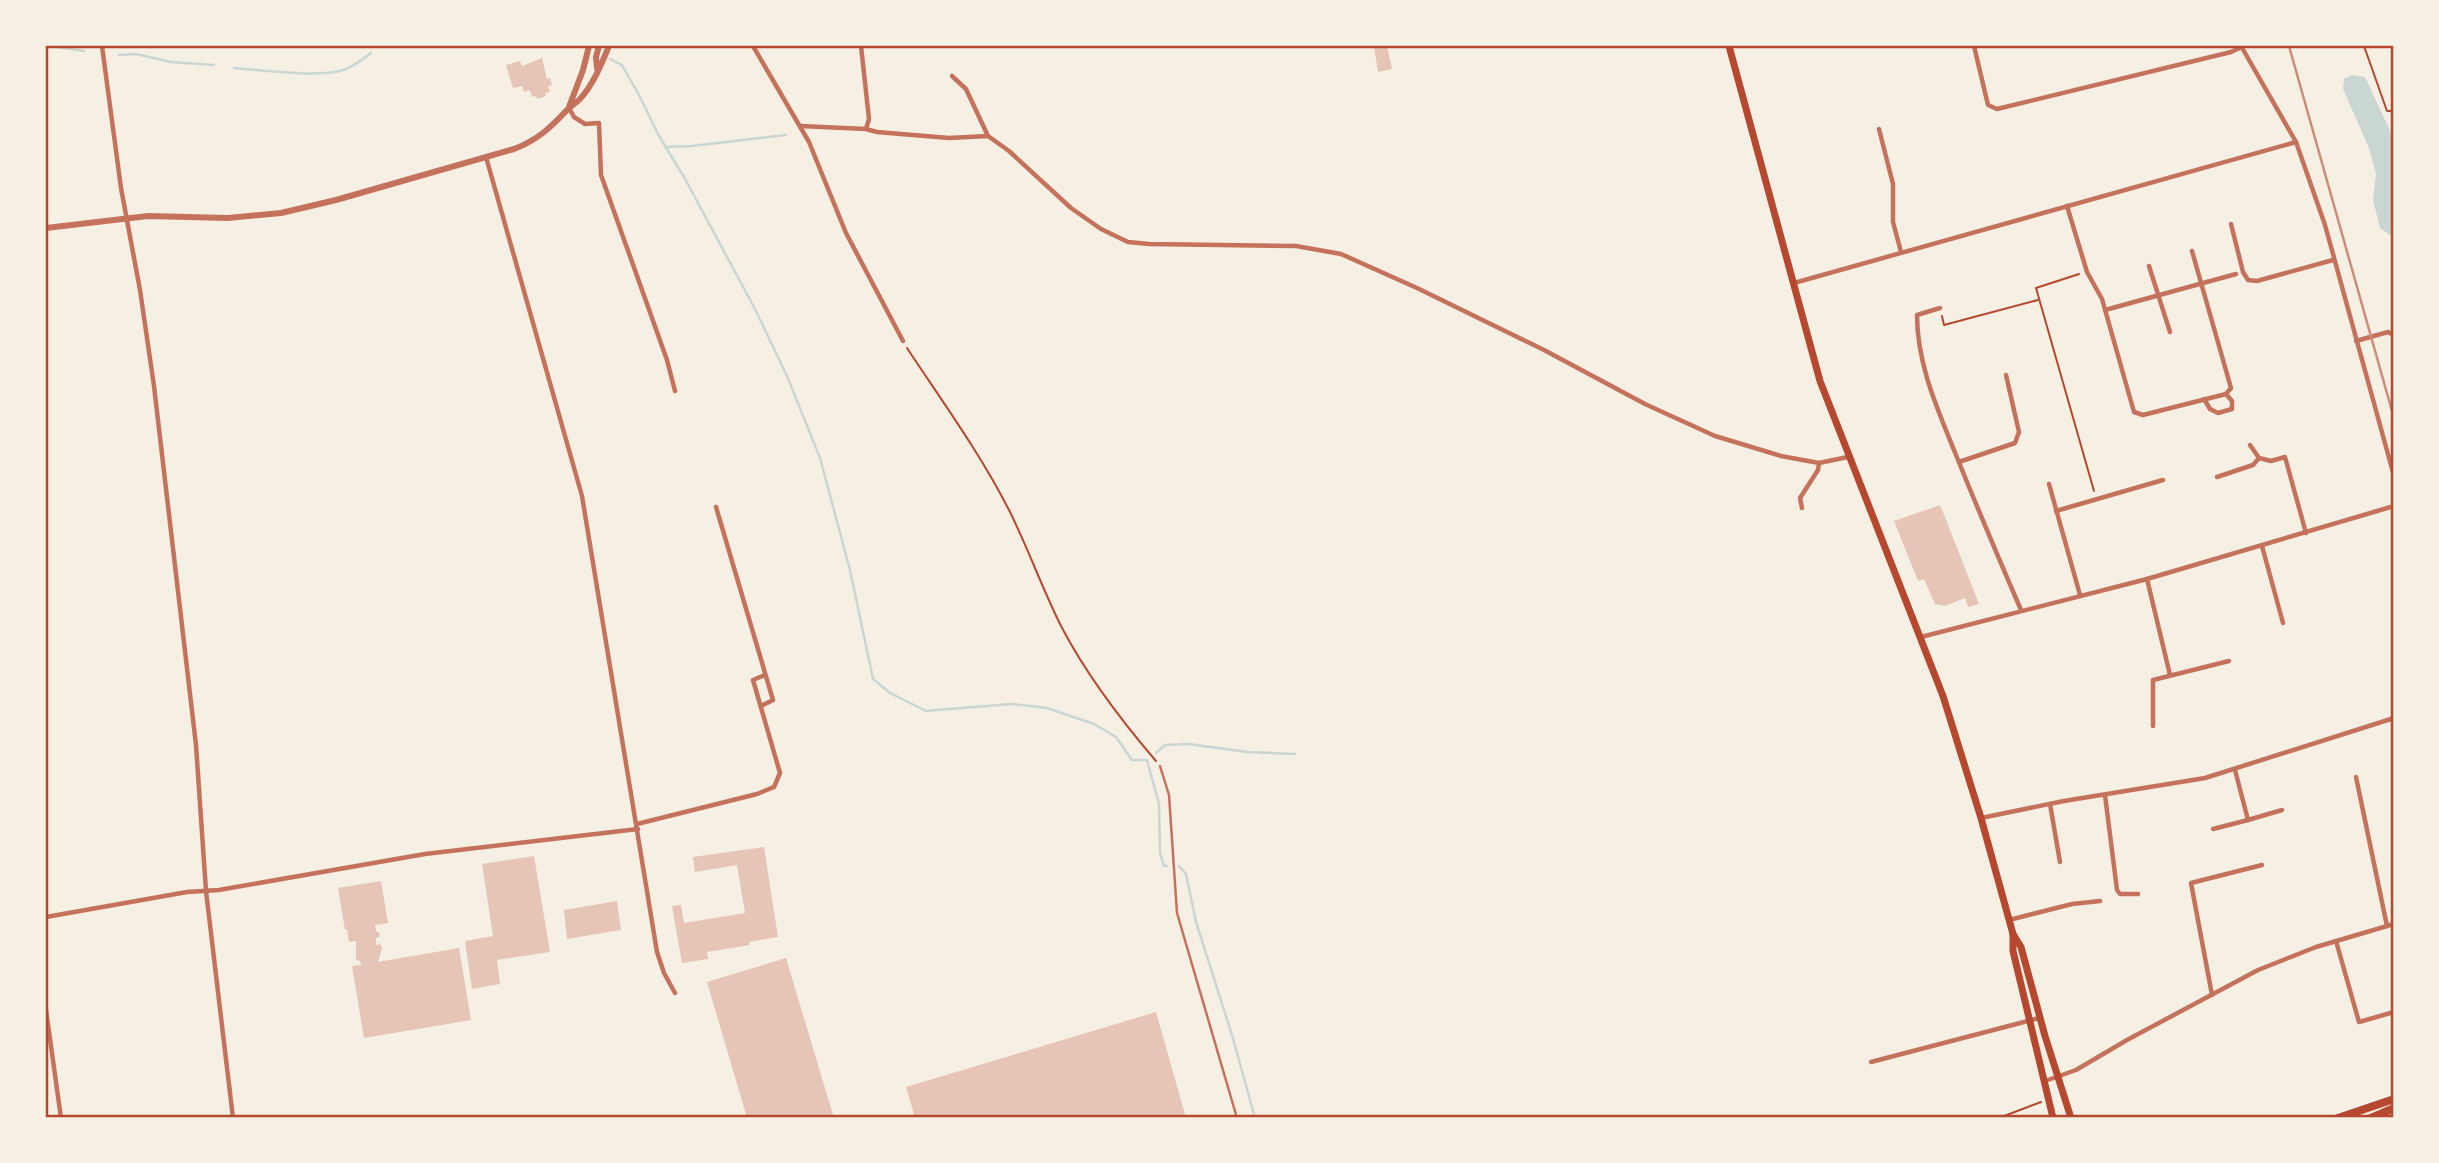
<svg xmlns="http://www.w3.org/2000/svg" width="2439" height="1163" font-family="'Public Sans',sans-serif">
	<style>
		.water { fill: #c9d6d2 }
		.lines { fill: none; stroke-linecap: round; stroke-linejoin: round }
		.stream { stroke: #c9d6d2; stroke-width: 2.5 }
		.building { fill: #e6c5b7 }
		.path { stroke: #b5482f; stroke-width: 2 }
		.service { stroke: #c5725c; stroke-width: 2.5 }
		.minor { stroke: #c5725c; stroke-width: 4.5 }
		.tertiary { stroke: #c5725c; stroke-width: 6 }
		.secondary { stroke: #b5482f; stroke-width: 7 }
		.primary { stroke: #b5482f; stroke-width: 8 }
		.rail { stroke: #cf8b77; stroke-width: 2.5 }
		.neatline { fill: none; stroke: #b5482f; stroke-width: 2.5 }
	</style>
	<rect width="100%" height="100%" fill="#f6efe4"/>
	<!-- water -->
	<path class="water" d="M2352,75L2365,77L2393,137V237L2380,228L2373,200L2376,174L2369,148L2343,89L2344,79Z"/>
	<g class="lines">
		<!-- stream -->
		<g class="stream">
			<path d="M51,46L84,51"/>
			<path d="M119,55L136,54L171,62L214,65"/>
			<path d="M610,59L622,65L640,97L659,136L684,177L755,309L787,376L820,458L850,570L873,679L890,693L926,711L1011,704L1047,708L1094,724L1116,737L1132,760H1147L1159,804L1160,853L1164,866H1167"/>
			<path d="M234,68C260,70 321,78 343,70C353,67 363,59 371,53"/>
			<path d="M665,147L692,146L786,135"/>
			<path d="M1156,753L1165,745L1188,744L1248,752L1295,754"/>
			<path d="M1179,866L1186,874L1196,922L1232,1035L1255,1118"/>
		</g>
	</g>
	<!-- building -->
	<g class="building">
		<path d="M1387,46L1392,69L1378,72L1374,47Z"/>
		<path d="M542,58L547,79L550,78L552,85L548,86L550,92L545,93L546,96L537,99L536,96L532,97L530,90L524,92L522,86L513,88L506,65L520,61L522,66Z"/>
		<path d="M1940,505L1943,512L1979,604L1968,607L1965,598L1945,606L1935,604L1924,579L1918,581L1894,521Z"/>
		<path d="M764,847L778,937L749,942L750,945L707,952L708,959L682,963L672,906L681,905L684,923L745,913L737,865L695,872L693,857Z"/>
		<path d="M534,856L550,952L497,960L500,984L472,989L465,941L493,936L482,864Z"/>
		<path d="M381,881L388,923L375,925L376,931L380,934L379,937L376,938V945L380,944L382,948L378,962L459,948L471,1020L364,1038L352,966L361,965L360,961L356,960V941L349,942L347,929L345,930L338,888Z"/>
		<path d="M617,901L621,930L567,939L564,910Z"/>
		<path d="M786,958L834,1118H747L707,982Z"/>
		<path d="M1156,1012L1186,1118H915L906,1087Z"/>
	</g>
	<g class="lines">
		<!-- path -->
		<g class="path">
			<path d="M2364,46L2387,111H2394"/>
			<path d="M2079,274L2036,288L2094,491"/>
			<path d="M1942,316L1944,325L2038,300"/>
			<path d="M907,348C942,401 980,453 1009,510C1028,548 1042,588 1061,626C1087,676 1120,719 1156,761"/>
			<path d="M1999,1118L2041,1102"/>
		</g>
		<!-- service -->
		<path class="service" d="M1160,766L1169,795L1177,913L1237,1118"/>
		<!-- minor -->
		<g class="minor">
			<path d="M102,46L121,188L140,290L154,386L196,745L206,891L233,1118"/>
			<path d="M753,46L809,142L846,233L903,341"/>
			<path d="M861,46L869,119L866,129"/>
			<path d="M1974,46L1988,105L1997,109L2231,52L2242,47"/>
			<path d="M2241,46L2296,142L2325,225L2394,476"/>
			<path d="M952,76L966,89L988,136"/>
			<path d="M569,108L574,117L585,124L599,123L601,175L667,360L675,391"/>
			<path d="M800,126L866,129L877,132L949,138L988,136L1009,151L1071,208L1101,229L1128,242L1149,244L1296,246L1341,254L1417,288L1544,350L1645,404L1715,436L1781,456L1819,463L1848,457"/>
			<path d="M1879,129L1893,184V222L1901,252"/>
			<path d="M486,157L582,496L657,952L664,973L675,993"/>
			<path d="M2067,206L2087,272L2102,299L2134,412L2143,415L2226,394L2232,401V409L2218,413L2210,409L2204,399"/>
			<path d="M2231,224L2243,272L2248,280L2257,281L2333,260"/>
			<path d="M2192,251L2231,388L2226,394"/>
			<path d="M2149,266L2170,332"/>
			<path d="M1794,283L2296,142"/>
			<path d="M1940,308L1917,315C1917,365 1938,410 1956,455C1977,507 1999,559 2021,610"/>
			<path d="M2105,310L2236,274"/>
			<path d="M2356,341L2388,332L2394,335"/>
			<path d="M2250,445L2259,458L2271,461L2285,457L2306,533"/>
			<path d="M1959,462L2015,443L2019,432L2006,375"/>
			<path d="M2217,477L2253,465L2259,458"/>
			<path d="M2049,484L2080,595"/>
			<path d="M716,507L773,700L761,706"/>
			<path d="M1802,508L1800,498L1818,470L1819,463"/>
			<path d="M2056,511L2163,480"/>
			<path d="M2262,546L2283,623"/>
			<path d="M2147,579L2170,675"/>
			<path d="M1921,637L2147,579L2394,506"/>
			<path d="M2153,726V680L2229,661"/>
			<path d="M2235,770L2248,820L2282,810"/>
			<path d="M2356,777L2387,926"/>
			<path d="M2105,795L2117,890L2120,894H2138"/>
			<path d="M2050,804L2060,862"/>
			<path d="M1981,818L2064,801L2205,778L2394,718"/>
			<path d="M637,824L757,794L774,787L780,773L753,680L765,675"/>
			<path d="M2213,829L2248,820"/>
			<path d="M46,917L187,892L219,890L425,854L638,829"/>
			<path d="M2009,920L2072,904L2100,901"/>
			<path d="M2336,941L2359,1022L2394,1012"/>
			<path d="M2212,995L2191,883L2262,865"/>
			<path d="M46,1010L61,1118"/>
			<path d="M1871,1062L2039,1018"/>
			<path d="M2045,1081L2076,1070L2127,1040L2258,970L2316,947L2394,924"/>
		</g>
		<!-- tertiary -->
		<g class="tertiary">
			<path d="M597,68L596,57L599,46"/>
			<path d="M569,107L583,70L589,46"/>
			<path d="M46,228L148,216L228,218L281,213L336,200L514,149C538,140 551,127 567,110C571,106 576,103 580,99C593,85 602,63 609,46"/>
		</g>
		<!-- secondary -->
		<g class="secondary">
			<path d="M1729,46L1820,381L1943,696L1981,818L2013,934L2021,947L2045,1036L2071,1118"/>
			<path d="M2013,934V951L2053,1118"/>
		</g>
		<!-- primary -->
		<g class="primary">
			<path d="M2338,1118L2394,1099"/>
			<path d="M2371,1118L2394,1108"/>
		</g>
		<!-- rail -->
		<path class="rail" d="M2289,46L2394,418"/>
	</g>
	<!-- border -->
	<rect width="2439" height="1163" fill="none" stroke="#f6efe4" stroke-width="94"/>
	<rect x="47" y="47" width="2345" height="1069" class="neatline"/>
</svg>
